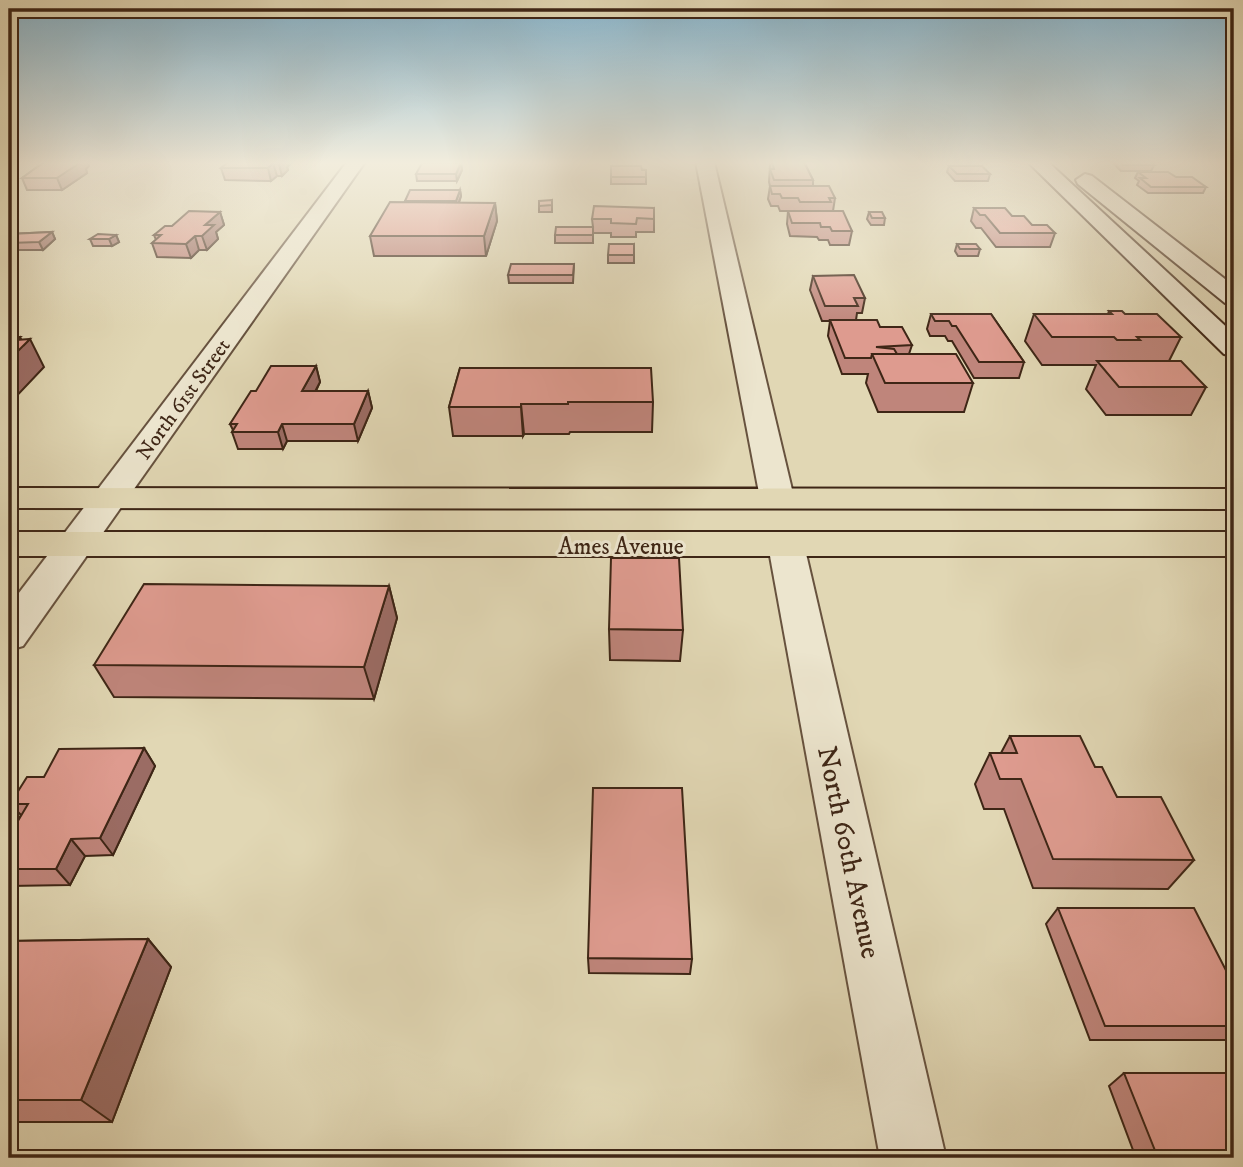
<svg xmlns="http://www.w3.org/2000/svg" width="1243" height="1167" font-family="'IM FELL DW Pica',serif">
	<style>
		.lines { fill: none; stroke-linecap: round; stroke-linejoin: round }
		.minor-casing { stroke: #67523e; stroke-width: 4 }
		.secondary-casing { stroke: #3e2616; stroke-width: 4 }
		.primary-casing { stroke: #3e2616; stroke-width: 4 }
		.minor { fill: #ece5ce; fill-rule: evenodd }
		.secondary { fill: #ece5ce; fill-rule: evenodd }
		.primary { fill: #e1d7b4; fill-rule: evenodd }
		.wall { fill: #bf857b; stroke: #3e2616; stroke-width: 2 }
		.shaded-wall { fill: #9b6c64; stroke: #3e2616; stroke-width: 2 }
		.building { fill: #de9b8f; stroke: #3e2616; stroke-width: 2 }
		.labels { text-anchor: middle; stroke-width: 6; stroke-linejoin: round; paint-order: stroke }
		.far-street-label { font-size: 21px; fill: #3e2616; stroke: #ece5ce }
		.street-label { font-size: 24px; fill: #3e2616; stroke: #ece5ce }
		.near-street-label { font-size: 28px; fill: #3e2616; stroke: #ece5ce }
	</style>
	<rect width="100%" height="100%" fill="#e1d7b4"/>
	<filter id="stains"><feTurbulence type="fractalNoise" baseFrequency=".00286" numOctaves="4"/><feColorMatrix values="0 0 0 0 .2 0 0 0 0 .09 0 0 0 0 .02 0 0 0 .5 -.17"/></filter>
	<radialGradient id="worn" r=".72"><stop offset=".6" stop-color="#630" stop-opacity="0"/><stop offset="1" stop-color="#630" stop-opacity=".3"/></radialGradient>
	<g class="lines">
		<defs>
			<g id="minor">
				<path d="M347,162H365L23,646L9,650V606Z"/>
				<path d="M696,162H714L794,498L789,505L777,508L765,505L760,498Z"/>
				<path d="M786,533L799,537L804,545L946,1158H880L768,545L773,537Z"/>
			</g>
			<g id="secondary">
				<path d="M1028,162H1048L1234,334V356L1224,354Z"/>
				<path d="M1085,174L1092,176L1234,286V305L1225,303L1078,184L1076,180Z"/>
			</g>
			<g id="primary">
				<path d="M9,488L1234,489V509L9,508Z"/>
				<rect x="9" y="532" width="1225" height="24"/>
			</g>
		</defs>
		<!-- minor casing -->
		<use href="#minor" class="minor-casing"/>
		<!-- secondary casing -->
		<use href="#secondary" class="secondary-casing"/>
		<!-- primary casing -->
		<use href="#primary" class="primary-casing"/>
		<!-- minor -->
		<use href="#minor" class="minor"/>
		<!-- secondary -->
		<use href="#secondary" class="secondary"/>
		<!-- primary -->
		<use href="#primary" class="primary"/>
	</g>
	<!-- wall -->
	<g class="wall">
		<path d="M44,162H99H88L89,166L86,169L87,173L62,190H27L22,178Z"/>
		<path d="M292,162L287,167L288,170L282,176H277L271,181L225,180L221,168Z"/>
		<path d="M767,162H804L813,180V186L835,198L833,211L852,231L849,245H830L828,240H819L817,237L790,236L787,224L788,211H780L778,206H771L768,199L770,186L769,182L770,164Z"/>
		<path d="M1112,162H1150L1154,165L1151,171H1121Z"/>
		<path d="M461,163L462,170L457,181H417L416,174Z"/>
		<path d="M611,166L646,170V184H611Z"/>
		<path d="M949,166L990,174L988,181H955L947,172Z"/>
		<path d="M1138,172L1206,187L1203,193H1148L1137,185L1139,181L1135,178Z"/>
		<path d="M460,190L461,196L459,203H495L497,221L486,256H374L370,236L405,202V201Z"/>
		<path d="M552,200V212H539V206Z"/>
		<path d="M654,208V232H636V237H611V233H593V243H555V235L593,227L592,219Z"/>
		<path d="M974,208L1012,216L1032,225L1055,233L1050,247H996L981,228H976L971,221Z"/>
		<path d="M220,212L224,225L216,232L218,239L207,250H199L191,258L157,257L152,243L156,240L154,235L172,226Z"/>
		<path d="M869,212L885,218L884,225H871L867,219Z"/>
		<path d="M52,232L55,239L43,250H9V234Z"/>
		<path d="M116,235L119,242L112,246H93L90,239Z"/>
		<path d="M634,244V263H608V255Z"/>
		<path d="M957,244L980,249L978,256H958L955,251Z"/>
		<path d="M574,264L573,283H509L508,275Z"/>
		<path d="M813,276L865,298L862,313H857L856,320L880,327L912,345L909,354L973,383L964,412H878L866,383L868,374H842L828,336L830,321H822L810,290Z"/>
		<path d="M1109,311L1125,314L1181,337L1169,361L1206,387L1191,415H1106L1086,389L1096,365H1042L1025,341L1034,314H1108Z"/>
		<path d="M931,314H991L1024,362L1019,378H974L952,341H948L945,336H930L927,329Z"/>
		<path d="M316,366L320,382L316,391H368L372,408L358,441H287L283,449H238L232,432L233,430L230,424L256,391Z"/>
		<path d="M460,368L653,402L652,432H570L569,434H524L523,436H453L449,407Z"/>
		<path d="M389,586L397,618L374,699L114,697L94,665Z"/>
		<path d="M609,629L683,630L680,661L610,660Z"/>
		<path d="M1010,736L1095,767L1117,797L1194,860L1168,889L1033,888L1004,809H984L975,784L990,753H1001Z"/>
		<path d="M144,748L155,766L113,855L85,856L70,885L9,886V836L21,815L10,804L44,777Z"/>
		<path d="M1058,908L1234,986V1040H1090L1046,924Z"/>
		<path d="M148,939L171,967L112,1122H9V941Z"/>
		<path d="M588,958L692,959L690,974L589,973Z"/>
		<path d="M1124,1073L1234,1158H1136L1109,1086Z"/>
	</g>
	<!-- shaded-wall -->
	<g class="shaded-wall">
		<path d="M74,162H88L89,166L86,169L87,173L62,190L57,178Z"/>
		<path d="M280,162H292L287,167L288,170L282,176L279,164Z"/>
		<path d="M273,163L277,176L271,181L268,168Z"/>
		<path d="M461,163L462,170L457,181L456,174Z"/>
		<path d="M460,190L461,196L457,207L456,201Z"/>
		<path d="M495,203L497,221L486,256L484,236Z"/>
		<path d="M10,210L14,217L9,221V212Z"/>
		<path d="M220,212L224,225L216,232L218,239L207,250L202,236L205,225Z"/>
		<path d="M52,232L55,239L43,250L39,242Z"/>
		<path d="M116,235L119,242L112,246L109,239Z"/>
		<path d="M195,236L199,250L191,258L186,244Z"/>
		<path d="M20,337L24,345L30,339L44,367L9,404V360L16,340Z"/>
		<path d="M316,366L320,382L307,407L302,391Z"/>
		<path d="M368,391L372,408L358,441L354,424Z"/>
		<path d="M521,404L524,434L523,436L521,407Z"/>
		<path d="M282,424L287,441L283,449L278,432Z"/>
		<path d="M389,586L397,618L374,699L364,667Z"/>
		<path d="M144,748L155,766L113,855L100,838Z"/>
		<path d="M71,839L85,856L70,885L56,869Z"/>
		<path d="M148,939L171,967L112,1122L81,1100Z"/>
		<path d="M54,1153L62,1158H51Z"/>
	</g>
	<!-- building -->
	<g class="building">
		<path d="M44,162H81L57,178H22Z"/>
		<path d="M228,162H280L279,164L273,163L268,168H221Z"/>
		<path d="M772,162H804L813,180H774L770,169H774Z"/>
		<path d="M1120,162H1150L1154,165H1123Z"/>
		<path d="M422,163H461L456,174H416Z"/>
		<path d="M611,166H641L642,170H646V177H611Z"/>
		<path d="M949,166H982L990,174H957Z"/>
		<path d="M1138,172H1168L1176,177H1192L1206,187H1151L1140,178H1146Z"/>
		<path d="M770,186H829L835,198H829L831,202H800L798,198H782L780,194H772Z"/>
		<path d="M410,190H460L456,201H405Z"/>
		<path d="M552,200V205L539,206V201Z"/>
		<path d="M390,202L495,203L484,236H370Z"/>
		<path d="M594,206L654,208V219L637,218L636,224L611,223V219H592Z"/>
		<path d="M974,208H1005L1012,216H1024L1032,225H1047L1055,233H1000L985,215H980Z"/>
		<path d="M189,211L220,212L205,225H214L202,236H195L186,244L152,243L161,235H154L165,226H172Z"/>
		<path d="M788,211H843L852,231H832L830,227H821L820,223H792Z"/>
		<path d="M869,212H882L885,218H872Z"/>
		<path d="M556,227H593V235H555Z"/>
		<path d="M52,232L39,242L9,243V234Z"/>
		<path d="M98,234L116,235L109,239H90Z"/>
		<path d="M609,244H634V255H608Z"/>
		<path d="M957,244H976L980,249H960Z"/>
		<path d="M511,264H574L573,275H508Z"/>
		<path d="M854,275L865,298H854L858,306H825L813,276Z"/>
		<path d="M1109,311H1122L1125,314H1157L1181,337H1137L1140,340H1117L1114,337H1052L1034,314H1112Z"/>
		<path d="M931,314H991L1024,362H979L956,326H952L949,321H935Z"/>
		<path d="M830,320H877L880,327H902L912,345L876,347L894,349L897,354H872L871,358H845Z"/>
		<path d="M9,337H20L16,340L30,339L9,360Z"/>
		<path d="M872,354H956L973,383H885Z"/>
		<path d="M1097,361H1181L1206,387H1119Z"/>
		<path d="M271,366H316L302,391H368L354,424H282L278,432H232L237,424H230L251,391H256Z"/>
		<path d="M460,368H651L653,402H568V404H521V407H449Z"/>
		<path d="M611,558H679L683,630L609,629Z"/>
		<path d="M144,584L389,586L364,667L94,665Z"/>
		<path d="M1010,736H1080L1095,767H1102L1117,797H1161L1194,860L1053,859L1021,779H1000L990,753H1017Z"/>
		<path d="M144,748L100,838L71,839L56,869H9V836L28,804H10L27,777H44L59,749Z"/>
		<path d="M593,788H682L692,959L588,958Z"/>
		<path d="M1058,908H1194L1234,986V1026H1105Z"/>
		<path d="M148,939L81,1100H9V941Z"/>
		<path d="M1124,1073H1234V1158H1158Z"/>
		<path d="M9,1153H54L51,1158H9Z"/>
	</g>
	<!-- sky -->
	<linearGradient id="sky" x2="0" y2="1"><stop stop-color="#87b6cf"/><stop offset="0.5" stop-color="#f2eddd"/><stop offset="1" stop-color="#f2eddd" stop-opacity="0"/></linearGradient>
	<rect width="1243" height="326" fill="url(#sky)"/>
	<g class="labels">
		<!-- far-street labels -->
		<g class="far-street-label">
			<text transform="translate(183 399) rotate(-54)" y="7">North 61st Street</text>
		</g>
		<!-- street labels -->
		<g class="street-label">
			<text x="621" y="554">Ames Avenue</text>
		</g>
		<!-- near-street labels -->
		<g class="near-street-label">
			<text transform="translate(850 852) rotate(78)" y="10">North 60th Avenue</text>
		</g>
	</g>
	<!-- margin -->
	<rect width="1243" height="1167" fill="none" stroke="#e1d7b4" stroke-width="35"/>
	<rect x="10" y="10" width="1222" height="1146" fill="none" stroke="#3e2616" stroke-width="3.5"/>
	<rect x="18" y="18" width="1208" height="1132" fill="none" stroke="#3e2616" stroke-width="2"/>
	<rect width="100%" height="100%" filter="url(#stains)"/>
	<rect width="100%" height="100%" fill="url(#worn)"/>
</svg>
